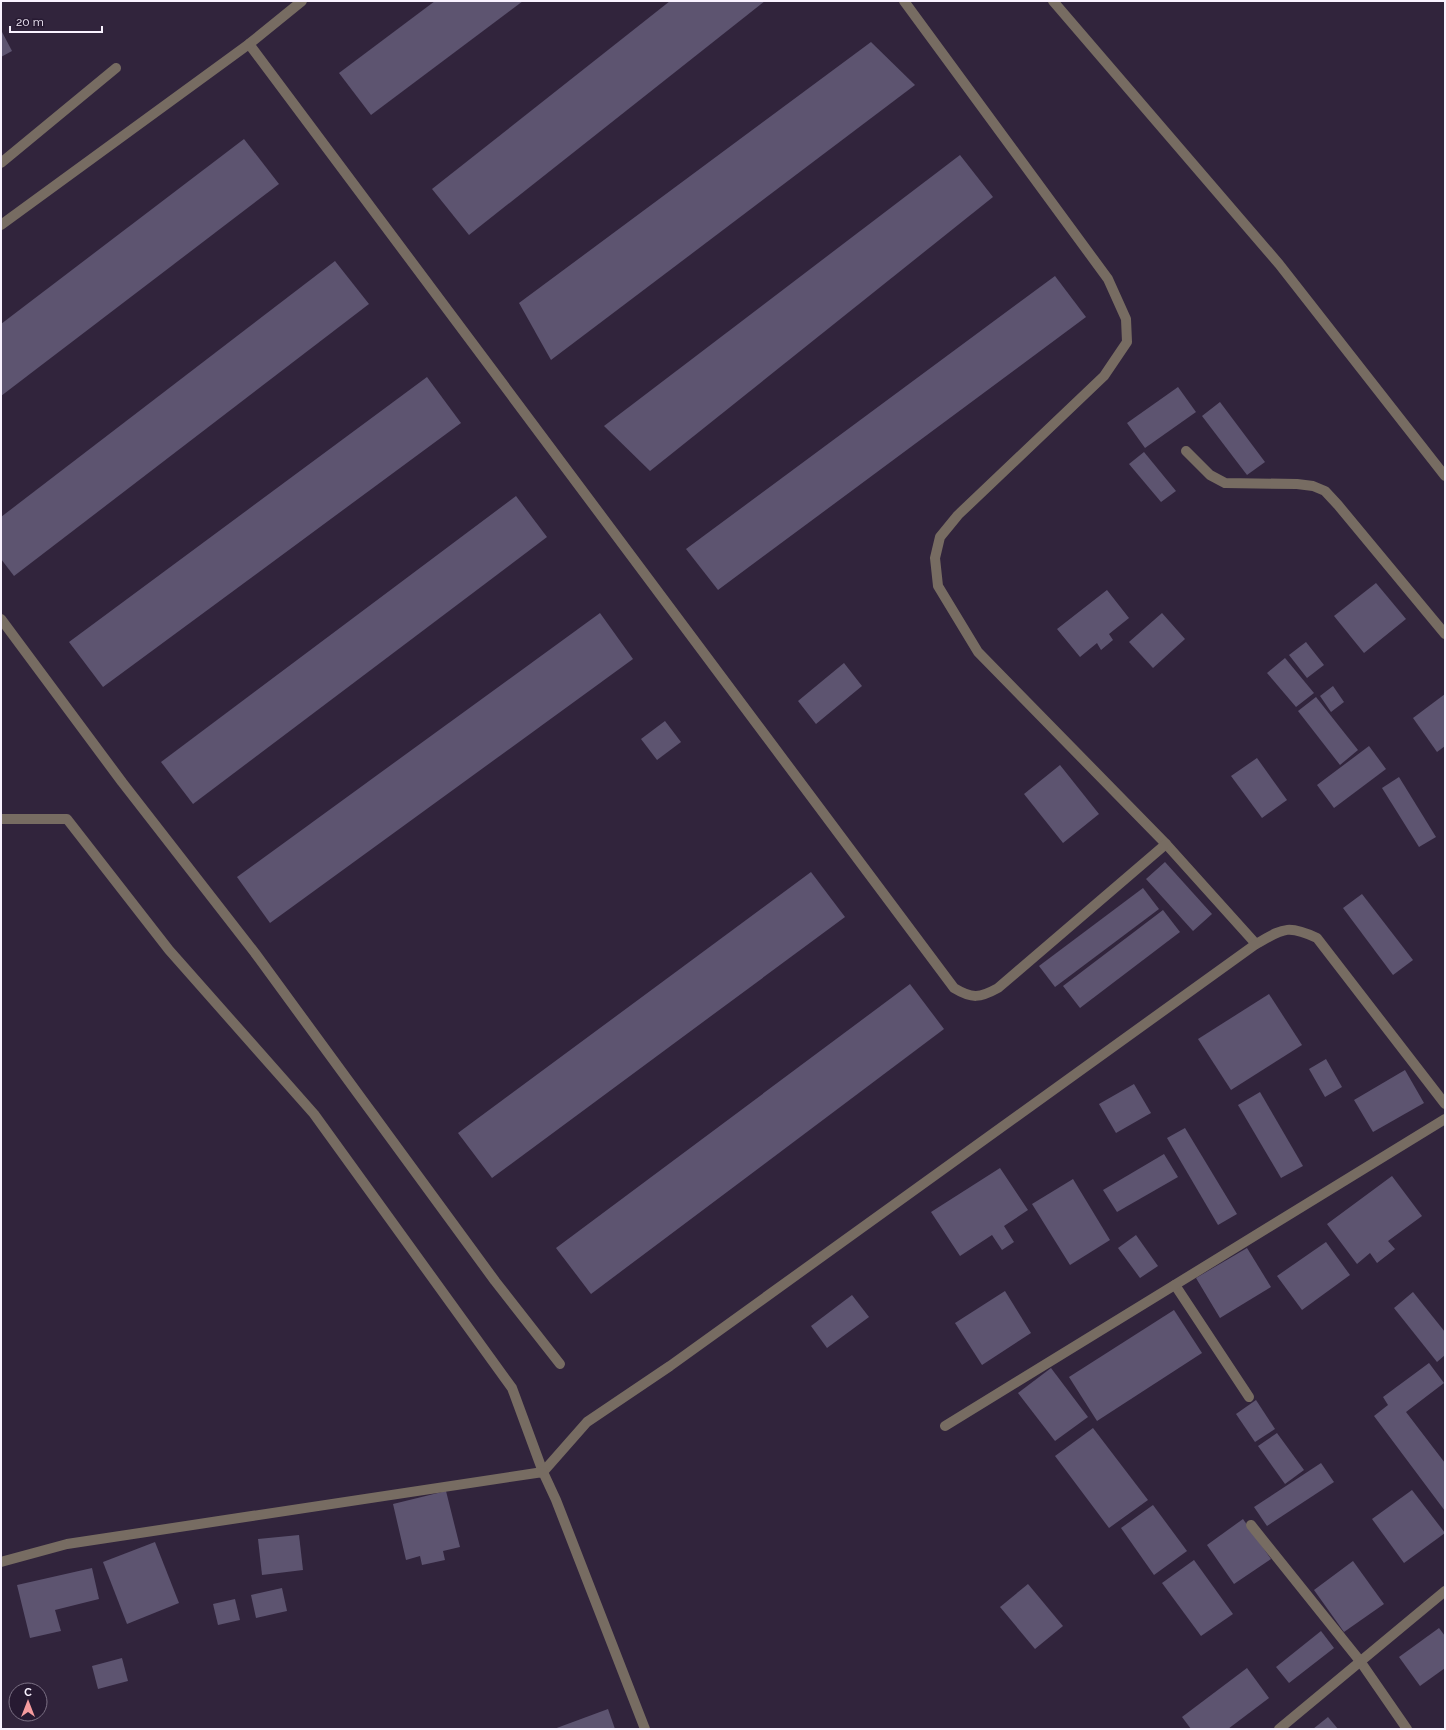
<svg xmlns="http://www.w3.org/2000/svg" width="1446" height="1730" font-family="Raleway,sans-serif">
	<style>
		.building { fill: #5d5470 }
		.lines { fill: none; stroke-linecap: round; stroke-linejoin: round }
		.minor { stroke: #776c62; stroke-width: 10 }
	</style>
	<rect width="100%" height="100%" fill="#31243c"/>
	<!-- building -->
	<g class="building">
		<path d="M435,1H523L371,115L339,73Z"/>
		<path d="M670,1H765L469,235L432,189Z"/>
		<path d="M1,30L12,51L1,57Z"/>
		<path d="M871,42L915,85L551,360L519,303Z"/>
		<path d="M244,139L279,184L1,396V324Z"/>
		<path d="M960,155L993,197L650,471L604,426Z"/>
		<path d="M335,261L369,304L14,576L1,559V517Z"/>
		<path d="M1055,276L1086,317L718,590L686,549Z"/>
		<path d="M427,377L461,423L103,687L69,642Z"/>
		<path d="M1178,387L1196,412L1145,448L1127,423Z"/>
		<path d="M1220,402L1265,462L1247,475L1202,416Z"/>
		<path d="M1144,452L1176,491L1161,502L1129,464Z"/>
		<path d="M516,496L547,537L193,804L161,762Z"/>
		<path d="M1376,583L1406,619L1364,653L1334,616Z"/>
		<path d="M1107,590L1129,618L1109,634L1113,640L1101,650L1097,643L1080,657L1057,629Z"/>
		<path d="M600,613L633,659L270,923L237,877Z"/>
		<path d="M1162,613L1185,639L1153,668L1129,642Z"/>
		<path d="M1306,642L1324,665L1307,678L1289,655Z"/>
		<path d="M1285,658L1314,693L1296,707L1267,673Z"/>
		<path d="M844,663L862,686L816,724L798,701Z"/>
		<path d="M1333,686L1344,702L1331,712L1320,696Z"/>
		<path d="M1445,694V746L1437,752L1413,718Z"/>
		<path d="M1316,697L1358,750L1340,765L1298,711Z"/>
		<path d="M665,721L681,742L657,760L641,739Z"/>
		<path d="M1369,746L1386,769L1334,808L1317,785Z"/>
		<path d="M1257,758L1287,800L1262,818L1231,776Z"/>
		<path d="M1060,765L1099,814L1063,843L1024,794Z"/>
		<path d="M1399,777L1436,837L1419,847L1382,788Z"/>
		<path d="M1165,862L1212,914L1193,931L1146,879Z"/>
		<path d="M811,872L845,917L492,1178L458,1133Z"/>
		<path d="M1143,888L1159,909L1055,987L1039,966Z"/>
		<path d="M1362,894L1413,960L1393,975L1343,908Z"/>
		<path d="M1163,910L1180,932L1080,1008L1063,986Z"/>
		<path d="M910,984L944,1029L591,1294L556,1248Z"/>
		<path d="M1269,994L1302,1045L1231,1090L1198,1039Z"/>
		<path d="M1326,1059L1342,1087L1325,1097L1309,1069Z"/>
		<path d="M1405,1070L1424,1103L1373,1132L1354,1100Z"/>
		<path d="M1134,1084L1151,1113L1116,1133L1099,1104Z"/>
		<path d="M1260,1092L1303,1166L1281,1178L1238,1105Z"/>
		<path d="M1185,1128L1237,1214L1218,1225L1167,1138Z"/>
		<path d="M1164,1154L1178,1177L1117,1212L1103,1190Z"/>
		<path d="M1000,1168L1028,1210L1004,1226L1014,1242L1002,1250L992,1235L960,1256L931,1212Z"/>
		<path d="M1392,1176L1422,1216L1388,1241L1395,1249L1377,1263L1370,1253L1357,1264L1327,1224Z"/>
		<path d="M1073,1179L1110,1240L1070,1265L1032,1204Z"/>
		<path d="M1136,1235L1158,1266L1140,1278L1118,1248Z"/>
		<path d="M1326,1242L1350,1275L1302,1310L1277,1276Z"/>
		<path d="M1247,1248L1271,1287L1220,1318L1196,1278Z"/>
		<path d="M1005,1291L1031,1333L982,1365L955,1323Z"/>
		<path d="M1413,1292L1445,1332V1355L1437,1362L1394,1308Z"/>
		<path d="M852,1295L869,1317L827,1348L811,1326Z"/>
		<path d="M1174,1310L1202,1353L1097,1421L1069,1377Z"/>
		<path d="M1429,1363L1444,1383L1406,1412L1445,1463V1511L1374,1416L1388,1405L1383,1397Z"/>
		<path d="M1051,1368L1088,1417L1055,1441L1018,1393Z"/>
		<path d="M1256,1400L1275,1429L1255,1442L1236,1414Z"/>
		<path d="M1093,1428L1148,1500L1109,1528L1055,1456Z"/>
		<path d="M1277,1433L1304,1470L1285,1484L1258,1446Z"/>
		<path d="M1321,1463L1334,1482L1267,1526L1254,1507Z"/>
		<path d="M1412,1490L1445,1533L1404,1563L1372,1519Z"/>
		<path d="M446,1491L460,1547L443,1551L445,1560L422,1565L420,1556L406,1560L393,1504Z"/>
		<path d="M1153,1505L1187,1551L1154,1575L1121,1528Z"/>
		<path d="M1243,1519L1271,1559L1234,1584L1207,1545Z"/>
		<path d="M299,1535L303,1570L262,1575L258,1539Z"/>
		<path d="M155,1542L179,1603L127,1624L103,1562Z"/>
		<path d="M1194,1560L1233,1614L1201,1636L1162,1583Z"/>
		<path d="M1353,1561L1384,1604L1344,1632L1314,1590Z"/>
		<path d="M92,1568L99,1599L55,1610L61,1631L30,1638L17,1585Z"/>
		<path d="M1028,1584L1063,1626L1035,1649L1000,1607Z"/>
		<path d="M282,1588L287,1611L256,1618L251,1595Z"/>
		<path d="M235,1599L240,1620L218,1625L213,1604Z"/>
		<path d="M1439,1628L1445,1636V1668L1420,1686L1399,1657Z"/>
		<path d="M1321,1631L1334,1648L1289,1683L1276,1667Z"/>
		<path d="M122,1658L128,1681L98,1689L92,1666Z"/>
		<path d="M1247,1668L1269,1698L1228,1729H1191L1182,1717Z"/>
		<path d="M608,1709L615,1729H554Z"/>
		<path d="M1328,1717L1338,1729H1313Z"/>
	</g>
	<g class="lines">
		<!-- minor -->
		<g class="minor">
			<path d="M904,1L1108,279L1126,319L1127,342L1104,376L958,515L940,537L935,558L938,586L978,652L1166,844L1256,944"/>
			<path d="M1053,1L1279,264L1445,476"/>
			<path d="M249,44L954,988C972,999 980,998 998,988L1166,844"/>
			<path d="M1,163L116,68"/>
			<path d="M1,225L249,44L302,1"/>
			<path d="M1186,451L1210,475L1225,483L1297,484L1313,486L1325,491L1338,505L1445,634"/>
			<path d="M1,619L122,782L255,953L495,1281L560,1364"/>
			<path d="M1,819H67L169,950L314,1114L512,1388L543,1472L587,1422L670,1366L1256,944C1283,929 1287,924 1317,938L1445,1104"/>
			<path d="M1175,1285L1249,1397"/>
			<path d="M945,1426L1445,1119"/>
			<path d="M1251,1525L1360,1661L1407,1729"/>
			<path d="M1,1562L67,1544L543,1472L556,1500L645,1729"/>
			<path d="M1279,1729L1445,1591"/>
		</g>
	</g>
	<!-- border -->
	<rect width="1446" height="1730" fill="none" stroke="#f9f2ff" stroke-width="4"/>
	<!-- north arrow -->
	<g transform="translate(28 1702)"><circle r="19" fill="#271a32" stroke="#7b7084"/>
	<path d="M0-3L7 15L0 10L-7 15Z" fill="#f59b9e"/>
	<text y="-6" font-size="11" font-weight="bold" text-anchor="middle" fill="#f9f2ff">С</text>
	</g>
	<!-- scale -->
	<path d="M10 26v6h92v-6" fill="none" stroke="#f9f2ff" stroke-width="2"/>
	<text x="16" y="26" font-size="12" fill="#f9f2ff" stroke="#271a32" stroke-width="3" paint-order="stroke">20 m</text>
</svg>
